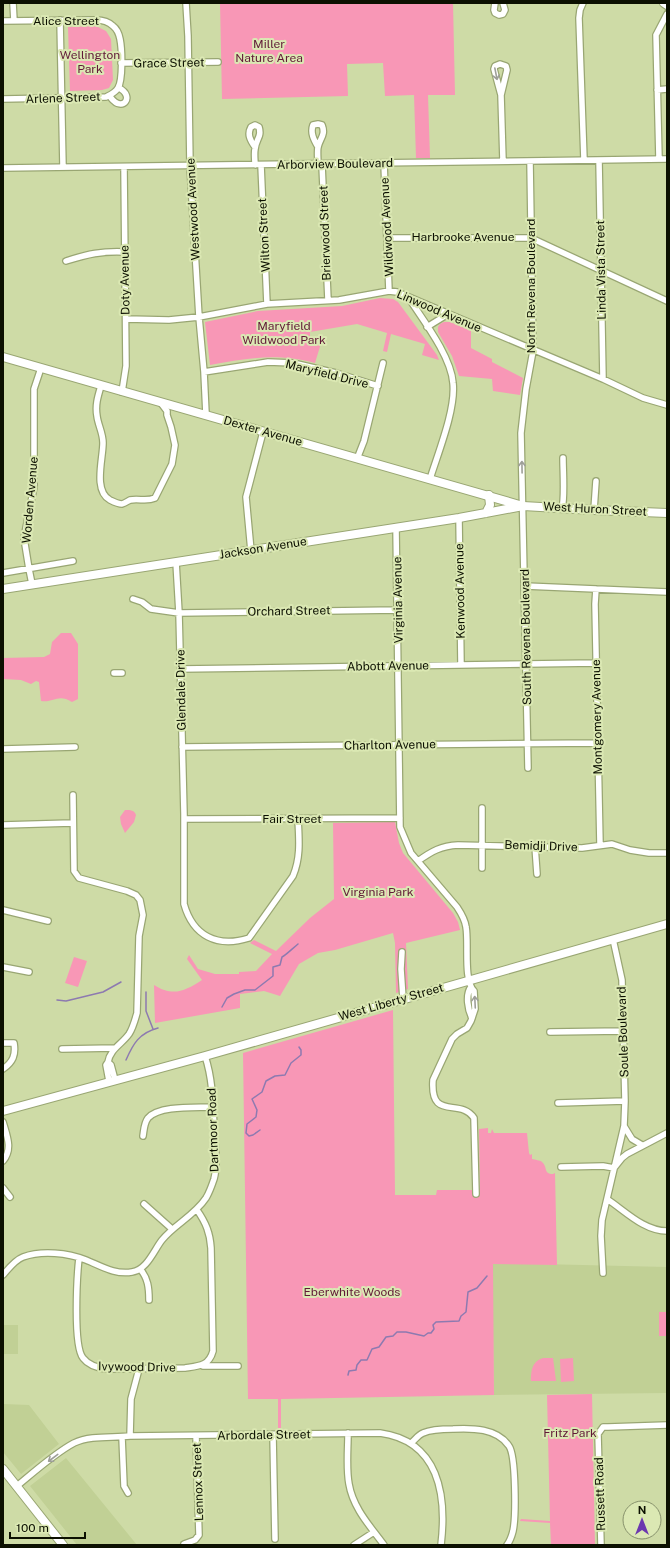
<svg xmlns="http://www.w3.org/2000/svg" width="670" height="1548" viewBox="0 0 670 1548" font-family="'Public Sans',sans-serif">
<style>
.built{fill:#c1d095}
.green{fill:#f897b6}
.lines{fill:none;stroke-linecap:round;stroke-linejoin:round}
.stream{stroke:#8d7ab0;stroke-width:1.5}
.minor-casing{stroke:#99a673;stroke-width:8}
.secondary-casing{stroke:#99a673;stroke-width:10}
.primary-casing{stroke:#99a673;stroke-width:10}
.minor{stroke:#fff;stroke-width:5.5}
.secondary{stroke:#fff;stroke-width:8}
.primary{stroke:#fff;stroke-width:8}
.oneway{stroke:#9e9f99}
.labels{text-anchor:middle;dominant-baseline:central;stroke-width:4;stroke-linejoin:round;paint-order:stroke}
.street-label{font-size:12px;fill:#0c1001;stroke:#dbe8b3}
.park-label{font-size:12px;fill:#611937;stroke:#dbe8b3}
</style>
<rect width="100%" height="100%" fill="#cedba6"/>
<!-- built -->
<path class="built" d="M492 1263 667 1267V1393L494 1395Z
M3 1325H18V1354H3Z
M3 1404 29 1405 59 1444 21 1474 3 1452Z
M66 1458 137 1545H77L30 1486Z"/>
<!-- green -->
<path class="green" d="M220 3H453L455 95H428L430 158H416L414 95 385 96 383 63 347 64 348 96 222 99Z
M96 26 106 31 111 39 113 80 109 88 102 90 70 91 68 27Z
M380 298 393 299 398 302 437 355 439 360 422 355 425 344 391 334 387 352 383 351 387 333 357 324 310 332V337L322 340 315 363C276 353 249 358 210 365L205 322 258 311 342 306Z
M444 322H450L471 331V348L492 359V362L523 378 520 395 493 391 492 379 459 376 452 356 438 332V327L440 324Z
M61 633H71L78 644V699L72 702C58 693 54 703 41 701L39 682 36 681 31 684 21 680 3 679V658L44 657 50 654 52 642Z
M125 810C131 810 134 810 136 815L134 822 125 833 121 824 120 817Z
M395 822 399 843 403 853 453 913 458 922 460 930 406 943 408 989 396 993 395 943 393 933 335 950 318 953 299 964 280 996 264 991 240 994V1008L155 1023 154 985C173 997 185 991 202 980L187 959 189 955 198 969 215 974H239V972L256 971 272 954 250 943 254 940 276 951 310 918 334 899 333 823Z
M74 957 87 961 78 987 65 983Z
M393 1010 395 1195H436L437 1190H480L479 1129 488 1128V1133H491L492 1129 494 1133H527L529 1153 530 1155 532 1154V1159C535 1160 540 1160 542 1162 548 1167 543 1174 553 1174L555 1173 557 1265 493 1264 494 1395 281 1399V1428H278V1399H248L243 1053Z
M659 1312H667V1336H659Z
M543 1358H553L556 1381H531C531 1371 532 1361 543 1358Z
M573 1358 574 1381 561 1382 560 1359Z
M592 1394 595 1545H551L550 1523 520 1521 521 1519 550 1521 547 1395Z"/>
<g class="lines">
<!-- stream -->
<path class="stream" d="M146 992V1011L153 1029
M57 1000 66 1001 103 992 121 982
M222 1007 227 998 234 994 245 990H255L273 976V967L280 965 282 957C286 955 293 948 298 944
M126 1060C133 1044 139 1033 158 1028
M260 1130 253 1135 249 1136 246 1133 247 1124 256 1117 257 1110 252 1099 262 1092 266 1081 275 1076 285 1075 291 1063 301 1055V1050L299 1047
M348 1375 349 1371 356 1370 357 1365 361 1360H367L372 1349 379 1347 386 1337 393 1336 397 1332H406L424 1336 428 1333H431L434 1329 433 1325 436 1322 459 1321 461 1316 466 1312 468 1292 477 1288 487 1276"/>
<defs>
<path id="minor" d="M13 3 14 21
M186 3 188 36 190 166 199 317 204 372 206 414
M495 3 494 10 495 13 499 15 503 14 505 10 503 3
M583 3 580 10 579 18 584 160
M60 20 63 167
M3 21 96 20C102 20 108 21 113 26 117 29 119 34 120 39 122 49 123 80 118 88 115 93 110 95 106 97L3 99
M121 63 218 62
M657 90 667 89
M110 95 111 98C123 113 135 96 119 88
M501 95 494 69 495 66 500 64 506 66 507 70 501 95 503 161
M255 147C250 140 247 134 251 127L255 125 259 127C262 137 256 139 255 149 254 154 255 160 255 165
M318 147C314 140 310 133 313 125L318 124 322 125C326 135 320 138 318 147 317 152 318 159 318 165
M659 159 656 35 667 14
M599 160 603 379
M384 163 389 291
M261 165 267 304
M322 165 328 300
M3 168 667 159
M388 238H531L667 301
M66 261C88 254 101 251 125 252
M408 297C423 320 451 356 453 383 456 409 438 453 430 479
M126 319 169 320 199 317 267 304 339 300 389 291 397 292 603 379 643 398 667 405
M427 327 448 314
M204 372 268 362 293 363 336 373 378 386
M101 386C98 396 95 405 97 416 98 425 103 433 103 443 103 459 93 491 110 500 114 502 118 504 122 504 125 503 128 501 130 500 139 498 146 502 155 498L172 464 175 445 171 427 167 415V411L161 403
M122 392 126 366 124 167
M357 459 364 441 383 363
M562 508C565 498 563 471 563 458
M594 510 596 481
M459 518 461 665
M396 527 400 827 411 853 457 907C461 913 465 919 466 927 469 943 463 980 474 991L475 1009 471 1021 467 1028 457 1034 452 1039 433 1080C430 1122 460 1097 474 1118L476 1194
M251 551 246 497 263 432
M176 562 179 613 184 814V904C193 936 217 948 249 938L293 876C301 857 299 839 298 819
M3 573 73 561
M32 584 29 569 24 538 34 487V389L41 368
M525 586 667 592
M596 589 595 604 600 845
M133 599 142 602 151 609 179 613 398 610
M180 669 597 663
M114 673H122
M182 747 598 743
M3 749 75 747
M528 768 521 433 526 389 533 351 530 161
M73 795 74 871 79 878 127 891 136 895 140 900 143 915 139 936 137 1013C135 1020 133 1028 129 1034 122 1044 110 1049 108 1062
M482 808V868
M184 819 400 818
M3 825 72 823
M535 846 537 874
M418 861C432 851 441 846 458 845L582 848 612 844 630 850 649 853H667
M3 910 48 921
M613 939 622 980 625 1101 624 1126 632 1139 642 1145
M402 952 401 969 403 999
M3 967 29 972
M471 987C465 995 468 1010 472 1018
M550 1032 623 1031
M3 1043H14C16 1055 13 1062 3 1069
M62 1049 115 1048
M109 1081 106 1065 108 1062 111 1065 115 1080
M558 1103 625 1101
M3 1122C7 1136 13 1149 3 1161
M143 1136C144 1130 144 1123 148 1118 160 1105 196 1108 213 1107
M561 1167 603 1166 614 1168 622 1158 627 1154 667 1133
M3 1188 10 1197
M607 1199C625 1211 644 1231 667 1231
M144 1204 172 1229
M79 1258C77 1276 73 1346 83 1358 89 1366 98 1368 107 1369L185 1368C199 1366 209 1366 213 1351L211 1248C210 1233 206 1223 197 1210
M140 1269C148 1278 149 1288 149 1300
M603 1273 601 1236 602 1220 624 1126
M3 1275C9 1268 15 1260 23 1257 42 1250 68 1253 86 1260 101 1266 115 1275 132 1272 147 1270 154 1250 162 1240 175 1224 194 1216 206 1198 209 1193 212 1185 214 1179 218 1164 215 1146 214 1131 213 1105 213 1080 205 1056
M203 1366H238
M348 1433C348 1450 346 1468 349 1484 353 1508 370 1526 384 1545
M273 1435 275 1539
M130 1436 131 1399 139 1369
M122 1437 124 1486 128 1493
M411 1443C415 1440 418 1435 423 1433 432 1429 443 1429 453 1429 472 1428 497 1428 509 1446 516 1456 516 1517 513 1531 512 1535 510 1541 507 1545
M17 1486C34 1472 55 1453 74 1443 91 1435 112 1438 130 1436L380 1433C439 1441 447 1495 441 1545
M184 1544 195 1540 199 1535 196 1436
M354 1545 374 1532
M601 1545 598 1434 603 1427H608L667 1425"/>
<path id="secondary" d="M664 3 667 5
M3 357 523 506
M3 1111 205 1056 667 924
M3 1469 63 1545"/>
<path id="primary" d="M486 513 490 505 489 495
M3 589 459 518 523 506 594 510 667 513"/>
</defs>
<!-- minor casing -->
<use href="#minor" class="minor-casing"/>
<!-- secondary casing -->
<use href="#secondary" class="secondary-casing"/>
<!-- primary casing -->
<use href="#primary" class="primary-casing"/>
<!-- minor -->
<use href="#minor" class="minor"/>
<!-- secondary -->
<use href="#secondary" class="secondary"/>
<!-- primary -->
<use href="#primary" class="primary"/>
</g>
<!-- one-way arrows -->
<defs><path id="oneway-shaft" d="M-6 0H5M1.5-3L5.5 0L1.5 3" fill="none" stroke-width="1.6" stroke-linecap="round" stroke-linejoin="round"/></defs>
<g class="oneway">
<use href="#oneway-shaft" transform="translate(496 74) rotate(79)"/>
<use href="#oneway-shaft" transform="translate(522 467) rotate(-91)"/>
<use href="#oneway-shaft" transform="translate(475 1002) rotate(-93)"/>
<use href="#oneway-shaft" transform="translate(53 1458) rotate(143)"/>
</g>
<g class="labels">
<!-- street labels -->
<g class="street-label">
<text x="66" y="21">Alice Street</text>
<text transform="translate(169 63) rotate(-1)">Grace Street</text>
<text transform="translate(63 98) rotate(-2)">Arlene Street</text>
<text transform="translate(335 164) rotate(-1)">Arborview Boulevard</text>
<text transform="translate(193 209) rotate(-93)">Westwood Avenue</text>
<text transform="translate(387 227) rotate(-93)">Wildwood Avenue</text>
<text transform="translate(325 233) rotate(-92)">Brierwood Street</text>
<text transform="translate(264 235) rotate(-93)">Wilton Street</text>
<text x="463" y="237">Harbrooke Avenue</text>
<text transform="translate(601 270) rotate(-91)">Linda Vista Street</text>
<text transform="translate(125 280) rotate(-91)">Doty Avenue</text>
<text transform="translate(531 286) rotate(-90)">North Revena Boulevard</text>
<text transform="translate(439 311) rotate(23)">Linwood Avenue</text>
<text transform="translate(327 374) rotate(14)">Maryfield Drive</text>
<text transform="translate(263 431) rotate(16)">Dexter Avenue</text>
<text transform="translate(30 500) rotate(-85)">Worden Avenue</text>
<text transform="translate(595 509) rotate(3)">West Huron Street</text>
<text transform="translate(263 548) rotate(-9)">Jackson Avenue</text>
<text transform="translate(460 591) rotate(-91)">Kenwood Avenue</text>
<text transform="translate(398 600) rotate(-91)">Virginia Avenue</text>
<text transform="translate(289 611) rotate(-1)">Orchard Street</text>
<text transform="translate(526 637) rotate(-91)">South Revena Boulevard</text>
<text transform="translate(388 666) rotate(-1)">Abbott Avenue</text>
<text transform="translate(181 690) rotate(-91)">Glendale Drive</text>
<text transform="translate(597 717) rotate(-91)">Montgomery Avenue</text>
<text transform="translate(390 745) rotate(-1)">Charlton Avenue</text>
<text x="292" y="819">Fair Street</text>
<text transform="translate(541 846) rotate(2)">Bemidji Drive</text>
<text transform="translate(391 1002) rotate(-16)">West Liberty Street</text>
<text transform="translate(623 1032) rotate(-92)">Soule Boulevard</text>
<text transform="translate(213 1130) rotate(-92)">Dartmoor Road</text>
<text transform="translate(137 1367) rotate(1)">Ivywood Drive</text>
<text transform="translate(264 1435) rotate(-1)">Arbordale Street</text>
<text transform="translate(198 1482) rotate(-92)">Lennox Street</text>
<text transform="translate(600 1494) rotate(-92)">Russett Road</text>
</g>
<!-- park labels -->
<g class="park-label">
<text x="269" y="44">Miller<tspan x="269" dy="14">Nature Area</tspan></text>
<text x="90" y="55">Wellington<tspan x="90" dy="14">Park</tspan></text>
<text x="284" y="326">Maryfield<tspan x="284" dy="14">Wildwood Park</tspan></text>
<text x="378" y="892">Virginia Park</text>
<text x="352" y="1292">Eberwhite Woods</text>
<text x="570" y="1433">Fritz Park</text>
</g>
</g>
<!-- border -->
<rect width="670" height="1548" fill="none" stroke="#0c1001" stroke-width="8"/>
<!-- north arrow -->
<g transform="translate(642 1520)"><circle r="19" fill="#dbe8b3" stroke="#88926c"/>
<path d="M0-3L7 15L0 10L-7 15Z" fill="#6c38af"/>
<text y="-6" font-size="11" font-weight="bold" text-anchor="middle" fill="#0c1001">N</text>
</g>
<!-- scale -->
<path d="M10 1532v6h75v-6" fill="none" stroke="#0c1001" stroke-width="2"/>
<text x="16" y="1532" font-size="12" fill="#0c1001" stroke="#dbe8b3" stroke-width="3" paint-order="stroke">100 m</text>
</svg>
